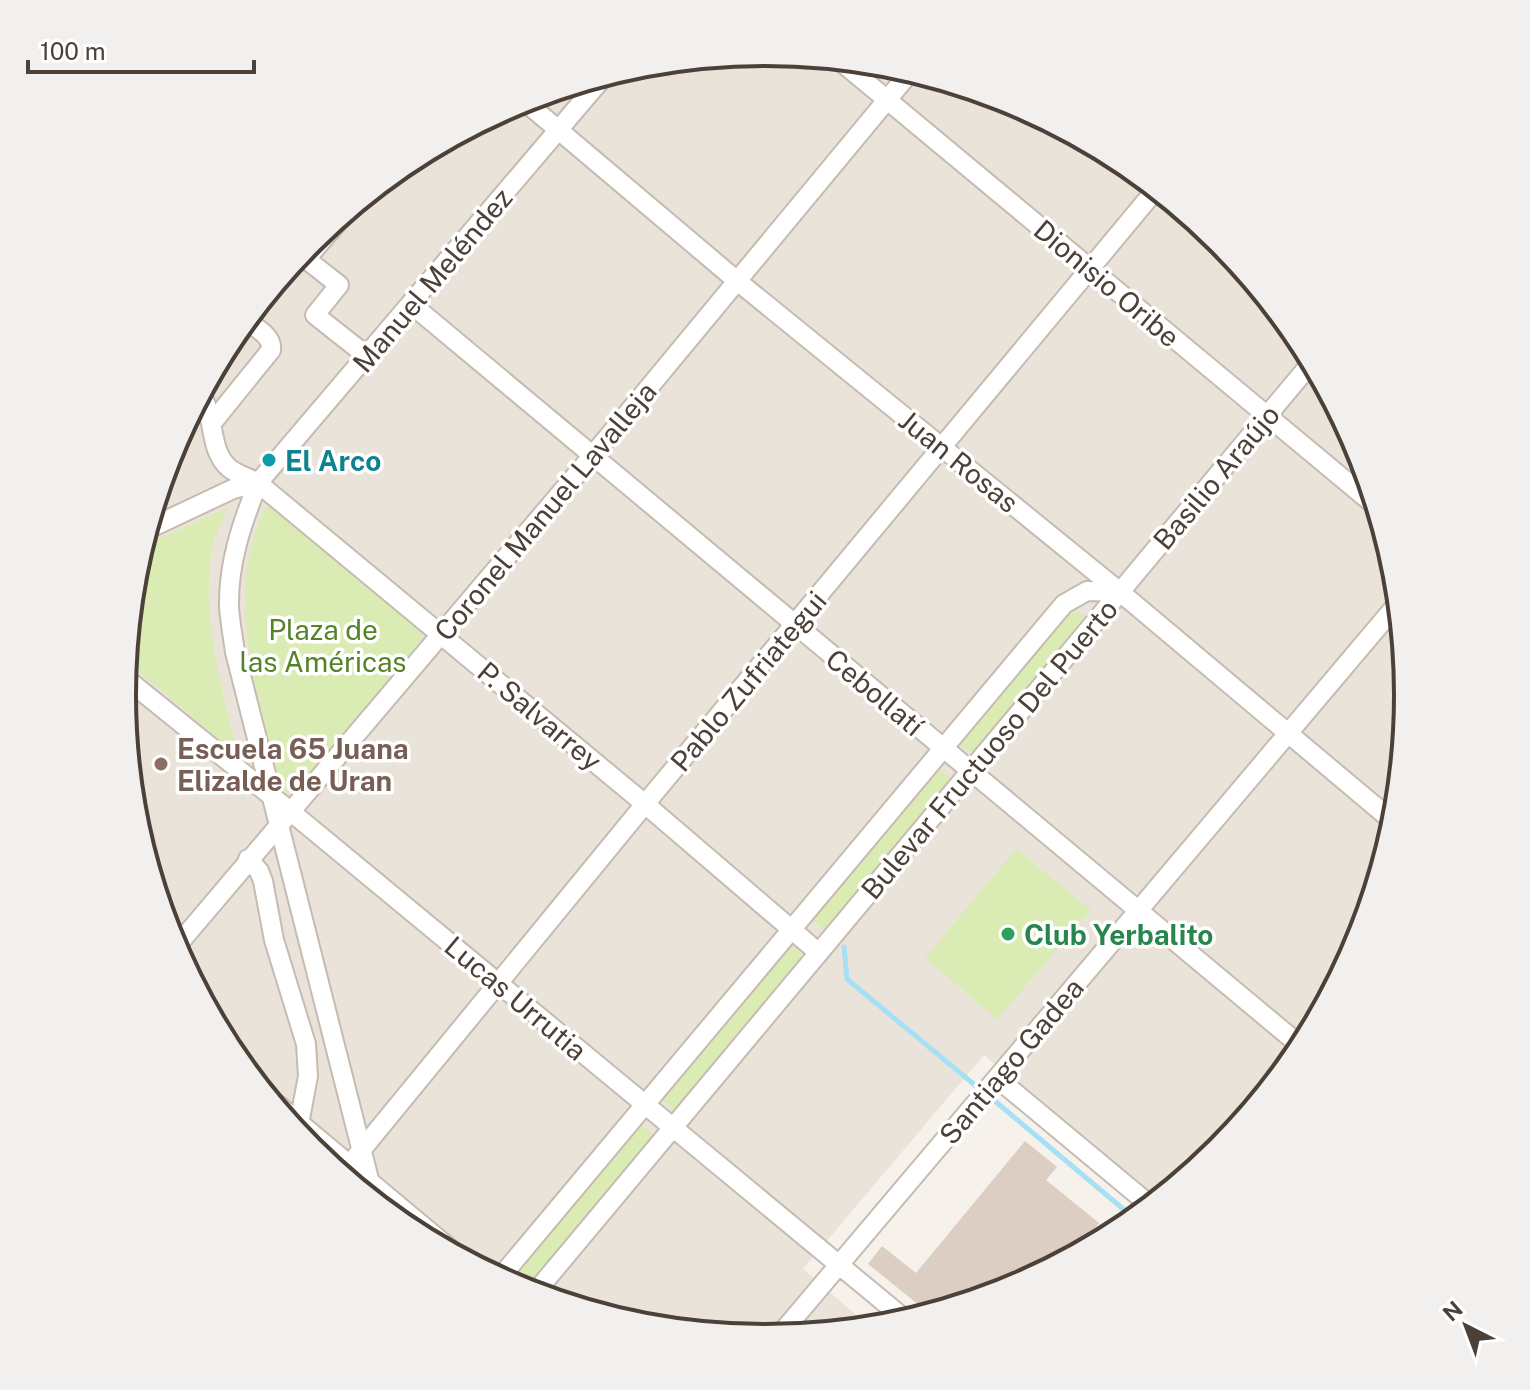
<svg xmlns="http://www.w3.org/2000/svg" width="1530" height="1390" viewBox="0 0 1530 1390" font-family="'Public Sans',sans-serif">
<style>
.residential{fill:#eae3d9}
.green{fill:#daecb3}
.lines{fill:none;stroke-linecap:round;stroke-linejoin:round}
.stream{stroke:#a6e0f4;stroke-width:5}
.building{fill:#dccec3}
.minor-casing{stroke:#c6bbb0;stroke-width:22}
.minor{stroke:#fff;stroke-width:18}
.culture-dot{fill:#0f9aa8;stroke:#fff;stroke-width:3}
.education-dot{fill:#8d6e63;stroke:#fff;stroke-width:3}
.leisure-dot{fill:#2e9e5b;stroke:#fff;stroke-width:3}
.labels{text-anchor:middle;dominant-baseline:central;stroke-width:7;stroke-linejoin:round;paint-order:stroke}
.street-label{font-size:28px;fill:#4b4138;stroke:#fff}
.culture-label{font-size:28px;font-weight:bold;fill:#0d838f;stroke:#fff;text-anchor:start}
.park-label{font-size:28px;fill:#568227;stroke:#fff}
.education-label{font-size:28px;font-weight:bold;fill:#785e54;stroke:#fff;text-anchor:start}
.leisure-label{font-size:28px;font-weight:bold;fill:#27864d;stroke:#fff;text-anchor:start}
.rim{fill:none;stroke:#4b4138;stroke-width:4}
</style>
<rect width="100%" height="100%" fill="#f6f1eb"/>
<!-- residential -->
<path class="residential" d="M765 52 891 64 1011 101 1123 161 1220 241 1300 338 1359 449 1396 570 1408 695 1396 821 1359 941 1299 1053 1219 1150 1159 1200 984 1055 803 1269 871 1328 765 1338 639 1326 519 1289 407 1229 310 1149 230 1052 171 941 134 820 122 695 134 569 171 449 231 337 311 240 408 160 519 101 640 64Z"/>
<!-- green -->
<path class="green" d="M269 503 422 633 420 642 292 794 279 790C263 712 227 608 256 531 260 521 262 511 269 503Z
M227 508C222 521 215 536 212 549 200 617 223 689 237 754L125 660 134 569 141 547Z
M1071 606 1086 618 973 754 958 742Z
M937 767 952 779 826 931 811 919Z
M1016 849 1091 910 997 1019 925 958Z
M790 945 805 957 676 1112 661 1100Z
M641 1125 656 1137 527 1292 525 1291 512 1280Z"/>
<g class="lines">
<!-- stream -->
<path class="stream" d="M844 947 847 979 976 1086
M996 1102 1135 1219"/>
</g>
<!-- building -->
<path class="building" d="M1025 1141 1057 1167 1046 1180 1099 1223 1071 1257 1011 1289 930 1314 868 1264 882 1246 916 1273Z"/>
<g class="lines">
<defs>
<path id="minor" d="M838 59 1377 507
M523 100 736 280 1120 592 1395 823
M350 208 306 259 339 285 315 315 367 356
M411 304 1302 1047
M200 394C216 415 208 450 229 468 236 474 249 478 258 483L645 804 819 953
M212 423 271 350C273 336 256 328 245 320
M146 530 233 489 258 483
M124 677 290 811 907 1321
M248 859 259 871 263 881 274 940 306 1044 308 1076 299 1124
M175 948 593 455 911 71
M997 1078 1151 1206
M267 1096 461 1258
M341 1175 645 804 1157 188
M375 1203 235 652C233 637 230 622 229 607 228 563 242 523 258 483L605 75
M499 1279 1064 604 1087 591 1120 592
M534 1294 1312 362
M778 1337 1399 602"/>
</defs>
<!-- minor casing -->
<use href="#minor" class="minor-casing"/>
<!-- minor -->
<use href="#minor" class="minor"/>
</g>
<!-- markers -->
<circle class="culture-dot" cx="269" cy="460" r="8"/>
<circle class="education-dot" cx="161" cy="764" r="8"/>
<circle class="leisure-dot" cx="1008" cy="934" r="8"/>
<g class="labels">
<!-- street labels -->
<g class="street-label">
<text transform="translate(432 280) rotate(-50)">Manuel Meléndez</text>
<text transform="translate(1107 283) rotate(40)">Dionisio Oribe</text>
<text transform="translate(959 461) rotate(39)">Juan Rosas</text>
<text transform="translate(1216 477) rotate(-50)">Basilio Araújo</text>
<text transform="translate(545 511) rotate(-50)">Coronel Manuel Lavalleja</text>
<text transform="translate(748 681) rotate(-50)">Pablo Zufriategui</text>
<text transform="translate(875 692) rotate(40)">Cebollatí</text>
<text transform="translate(540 716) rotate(40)">P. Salvarrey</text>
<text transform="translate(989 749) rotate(-50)">Bulevar Fructuoso Del Puerto</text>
<text transform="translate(516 998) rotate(40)">Lucas Urrutia</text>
<text transform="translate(1011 1061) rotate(-50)">Santiago Gadea</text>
</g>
<!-- culture labels -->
<g class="culture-label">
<text x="285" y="460">El Arco</text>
</g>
<!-- park labels -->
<g class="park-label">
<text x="323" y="629">Plaza de<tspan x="323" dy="32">las Américas</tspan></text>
</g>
<!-- education labels -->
<g class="education-label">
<text x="177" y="748">Escuela 65 Juana<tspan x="177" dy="32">Elizalde de Uran</tspan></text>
</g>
<!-- leisure labels -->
<g class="leisure-label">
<text x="1024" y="934">Club Yerbalito</text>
</g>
</g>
<!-- crop -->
<path d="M0 0H1530V1390H0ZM136 695a629 629 0 1 1 1258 0a629 629 0 1 1-1258 0Z" fill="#f1f0ef" fill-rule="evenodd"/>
<path class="rim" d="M136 695a629 629 0 1 1 1258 0a629 629 0 1 1-1258 0Z"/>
<!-- north arrow -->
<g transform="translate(1466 1326) rotate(318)" stroke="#ffffff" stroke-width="6" paint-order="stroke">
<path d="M0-6L14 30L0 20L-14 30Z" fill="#4b4138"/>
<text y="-12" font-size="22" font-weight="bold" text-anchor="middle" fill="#4b4138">N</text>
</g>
<!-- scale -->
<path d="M28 60v12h226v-12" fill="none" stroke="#4b4138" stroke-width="4"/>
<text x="40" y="60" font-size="24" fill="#4b4138" stroke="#ffffff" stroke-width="6" paint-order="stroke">100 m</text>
</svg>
